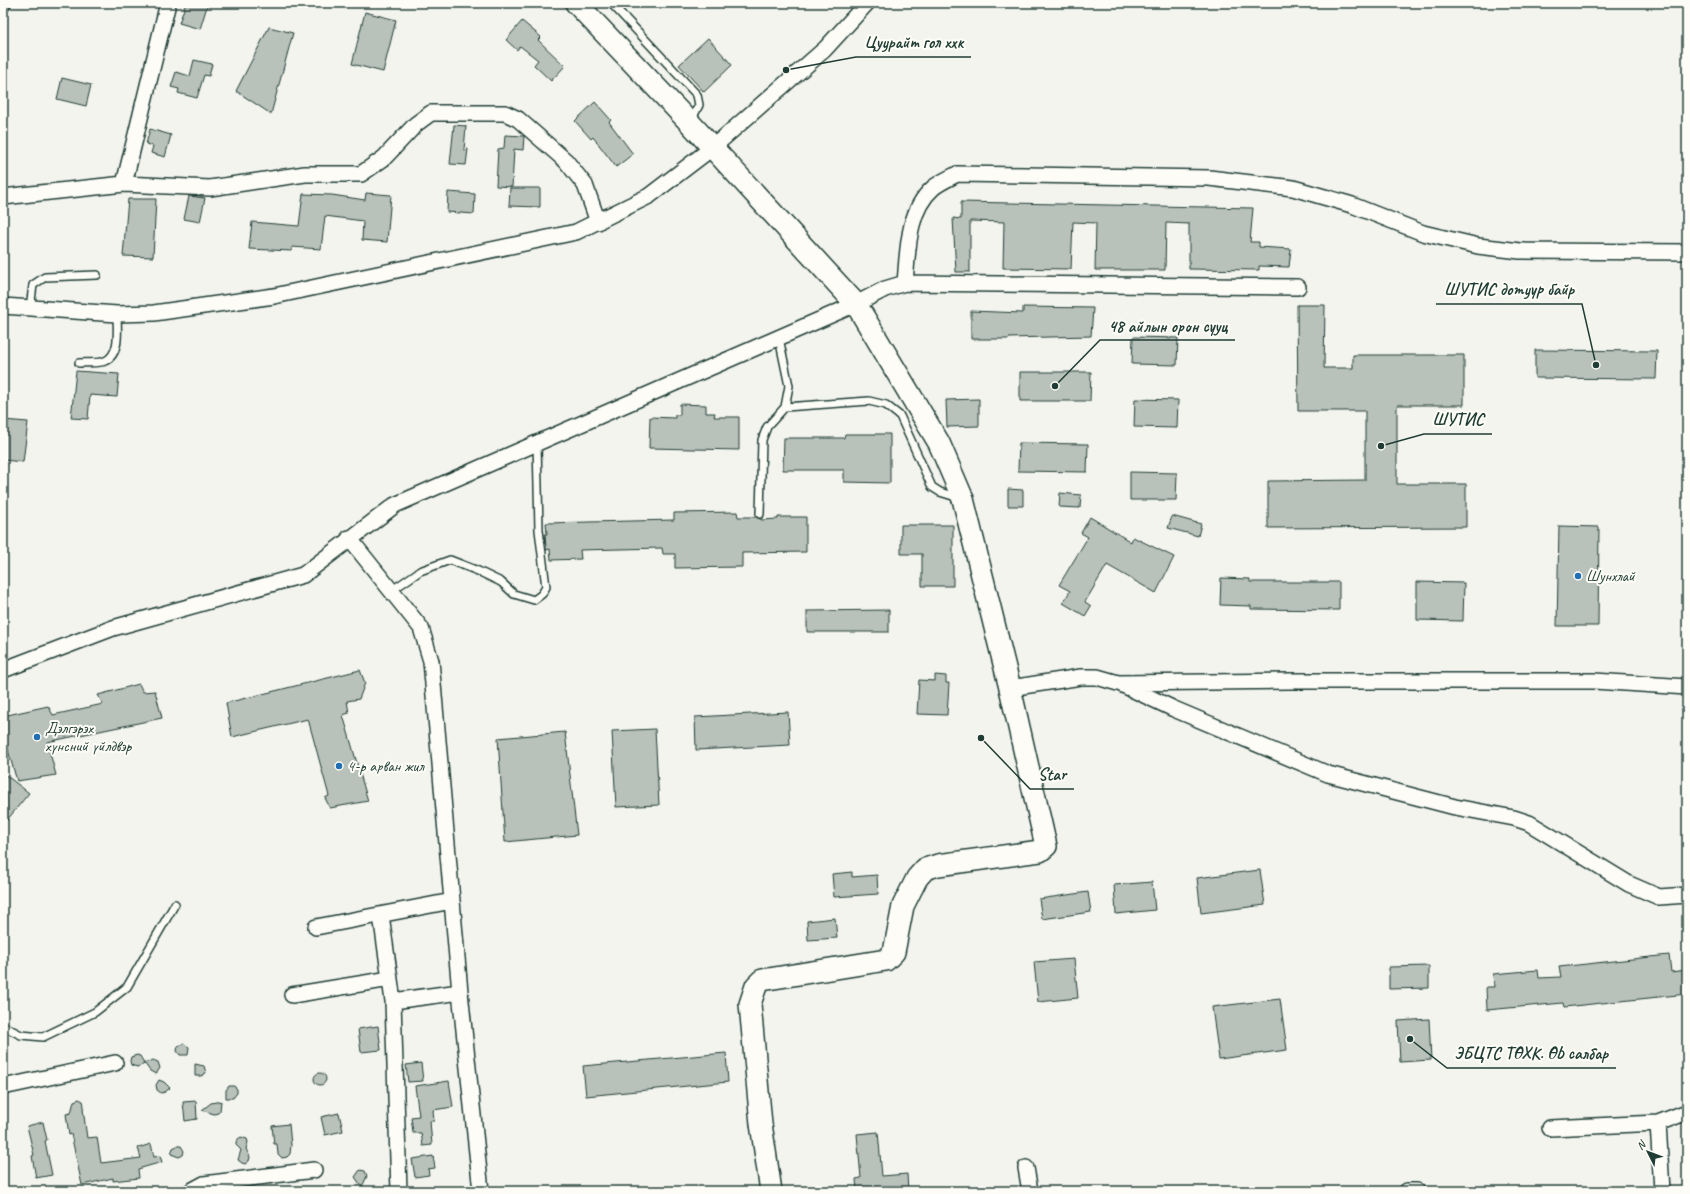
<svg xmlns="http://www.w3.org/2000/svg" width="1690" height="1194" viewBox="0 0 1690 1194" font-family="Caveat,sans-serif">
<style>
.building{fill:#b9c1bb;stroke:#1f3d34}
.lines{fill:none;stroke-linecap:round;stroke-linejoin:round}
.lane-casing{stroke:#1f3d34;stroke-width:10}
.street-casing{stroke:#1f3d34;stroke-width:18}
.secondary-casing{stroke:#1f3d34;stroke-width:24}
.lane{stroke:#fdfcf7;stroke-width:7}
.street{stroke:#fdfcf7;stroke-width:15}
.secondary{stroke:#fdfcf7;stroke-width:21}
.poi-dot{fill:#1f6fb2;stroke:#fdfcf7;stroke-width:1.5}
.labels{text-anchor:middle;dominant-baseline:central;stroke-width:4;stroke-linejoin:round;paint-order:stroke}
.poi-label{font-size:16px;fill:#1f3d34;stroke:#fdfcf7;text-anchor:start}
.leader{fill:none;stroke:#1f3d34;stroke-width:1.5}
.callout-dot{fill:#1f3d34;stroke:#fdfcf7;stroke-width:1.5}
.callout-label{font-size:17px;text-anchor:middle;font-weight:bold;fill:#1f3d34;stroke:#fdfcf7;stroke-width:4;stroke-linejoin:round;paint-order:stroke}
</style>
<rect width="100%" height="100%" fill="#f4f4ef"/>
<filter id="ink" filterUnits="userSpaceOnUse"><feTurbulence type="fractalNoise" baseFrequency=".025" numOctaves="2"/><feDisplacementMap in="SourceGraphic" scale="8" xChannelSelector="R" yChannelSelector="G"/><feConvolveMatrix kernelMatrix="1 2 1 2 8 2 1 2 1" color-interpolation-filters="sRGB"/></filter>
<g filter="url(#ink)">
<!-- building -->
<path class="building" d="M186 3H208L200 29 179 23Z
M365 12 396 20 383 72 352 64Z
M522 21 541 37 538 40 565 66 551 81 534 65 538 60 520 46 517 50 506 40Z
M269 27 293 33 271 114 236 91Z
M708 38 732 65 704 92 679 65Z
M194 60 212 64 209 76 204 75 197 98 178 93 179 89 171 87 176 72 190 76Z
M62 78 91 85 86 106 57 99Z
M595 102 611 120 609 122 633 154 616 167 593 137 591 139 575 121Z
M454 125 466 126 464 150 468 149 466 165 450 164Z
M150 129 171 135 165 157 151 153 153 146 146 144Z
M505 135 524 136 523 150 514 149 512 187 496 186 498 149 504 148Z
M510 188H540V207L509 206Z
M448 192 475 194 474 214 447 212Z
M366 193 391 195 387 242 362 240 363 221 325 216 321 249 292 247V251L249 249 252 222 299 226 303 194 332 195 365 200Z
M189 196 205 198 200 222 184 219Z
M128 199H156L153 257 123 256Z
M961 202 1253 208 1250 242H1259V247L1291 249 1289 267 1259 266V270L1189 269V224L1166 223 1165 270H1095L1096 223 1073 222 1071 269 1003 268 1004 222 970 221V272H956L953 218 961 219Z
M1297 305H1325L1324 368H1353V355H1464V405H1397V484H1466V527L1268 528V481L1365 480V411H1298Z
M1023 307 1093 308 1091 336 1009 338V339H971V311L1023 313Z
M1133 337 1178 338 1177 365 1132 364Z
M1535 350 1657 351 1656 379 1535 378Z
M76 371 119 374 117 397 90 395 88 419 71 418Z
M1020 372H1091L1090 401H1020Z
M979 399V426L947 427 946 400Z
M1135 399 1178 400 1177 428 1134 427Z
M680 404 706 405V413H715L714 417H739V450L649 448 650 417 675 418V415H680Z
M3 420 28 422 23 462 3 460Z
M845 434H890V483L844 482V470H783L784 438H844Z
M1019 443 1088 444 1087 472 1018 471Z
M1130 472 1177 473 1176 500H1130Z
M1008 489 1023 490V506H1008Z
M1060 493 1081 495 1080 508 1059 507Z
M737 512 738 517H756L762 520 778 519V517H806V552L742 553V567L675 568V554H663L662 548 580 550 581 559 551 560 550 549 546 550 545 534H547L546 523 674 520V513Z
M1172 516 1201 524 1198 536 1168 528Z
M1090 517 1131 542 1133 537 1174 557 1156 593 1107 565 1085 602 1091 606 1085 616 1063 603 1070 591 1059 585 1088 537 1081 533Z
M901 525H953V586H922V554H901Z
M1559 526 1599 527 1598 626H1557Z
M1221 578 1250 579V582H1339V610L1251 609V606L1220 605Z
M1417 582 1464 583 1463 621 1417 620Z
M889 610V632H807V611Z
M360 670 365 683 359 699 347 701 349 713 343 715 368 801 330 808 325 798 329 796 308 719 232 737 226 703Z
M935 675 946 676V683H949L947 715 917 714 919 680 935 681Z
M139 684 143 692 155 691 162 718 47 742 56 775 17 781 3 733V716L48 706 53 715 103 704 98 695Z
M788 712 790 745 696 750 695 717Z
M655 729 659 805 616 807 612 731Z
M565 732 577 835 505 842 498 738Z
M3 773 29 793 3 825Z
M1260 870 1265 905 1201 913 1197 878Z
M852 872V877L877 875 878 894 834 897 832 874Z
M1152 882 1155 910 1116 914 1114 885Z
M1088 892 1091 912 1042 919 1039 899Z
M835 918 837 938 808 940 807 921Z
M1669 955 1671 972 1687 970V994L1564 1007 1563 1003 1487 1010 1486 987H1494L1493 974 1538 970 1539 978 1561 977 1559 967Z
M1074 959 1078 998 1038 1002 1034 962Z
M1429 966V988L1389 989V967Z
M1280 999 1287 1050 1219 1059 1212 1007Z
M1429 1019 1431 1060 1400 1062 1398 1021Z
M378 1026 381 1050 361 1052 358 1029Z
M184 1044 189 1047 188 1055H180L177 1051 178 1046Z
M726 1053 728 1082 586 1096 583 1066Z
M137 1055 140 1056 144 1063 153 1060 158 1062 160 1068 156 1074 150 1071 145 1064 137 1067 131 1065 130 1061 131 1057Z
M421 1063 423 1081 408 1082 406 1065Z
M195 1064 204 1066 206 1073 201 1076H195Z
M314 1079a6 6 0 1 1 12 0a6 6 0 1 1-12 0Z
M159 1080 164 1082 170 1088 165 1092 161 1093 157 1090 156 1085Z
M449 1081 453 1107 433 1110 434 1121H430L432 1145 423 1146 421 1133H413L411 1117 419 1116 415 1086Z
M229 1086H234L237 1089V1093L233 1098H226V1090Z
M79 1099 83 1101 84 1105 83 1109 87 1138 97 1137 101 1163 141 1158 138 1148 151 1144 154 1157 160 1156 162 1162 138 1169 139 1178 113 1181V1178L82 1185 71 1134 69 1135 66 1114 71 1113 74 1101Z
M196 1101 197 1119 185 1121 183 1102Z
M221 1101 220 1111 218 1113 214 1114 202 1110 211 1103Z
M339 1113 343 1131 325 1135 321 1117Z
M43 1122 47 1140 45 1141 52 1175 36 1178 32 1156 34 1155 27 1126Z
M289 1124 291 1145 290 1154 287 1157 282 1158 278 1154 277 1144H274L272 1126Z
M878 1132 882 1176 907 1174 908 1191H857L856 1179 861 1178 857 1134Z
M241 1137 247 1139 248 1142 246 1149 250 1157 249 1161 245 1164 242 1163 238 1160 241 1150 236 1145V1142L238 1139Z
M177 1146H181L184 1151 183 1155 179 1157 171 1154 173 1148Z
M433 1156 435 1168 428 1169 429 1175 415 1177 412 1159Z
M360 1170 365 1171 367 1176 362 1187 355 1177Z"/>
<g class="lines">
<defs>
<path id="lane" d="M611 3 697 95 699 105 691 121
M30 308 33 285 45 277 97 275
M79 363C86 362 98 364 105 361 121 354 117 329 117 314
M785 407 869 401 886 405 900 416 932 487 940 492 959 498
M760 514 762 440 767 427 785 407 789 386 779 338
M391 591 420 571 450 560 478 571 501 582 514 594 534 600 542 594 546 587 539 530 537 443
M3 1026 21 1035 43 1037 95 1012 127 987 175 904"/>
<path id="street" d="M3 4V3
M124 184 168 3
M3 197 124 184 210 188 305 174H361L384 158 416 124 431 113H505L518 119 566 161 585 185 598 222
M905 283C908 251 907 211 933 188 940 182 950 178 957 174L1209 178 1293 188 1352 205 1423 233 1478 246 1520 251 1687 252
M3 306 117 314 154 313 274 296 576 232 649 196 712 148 825 49 867 3
M349 538 421 628 431 661 460 992 481 1191
M3 670 113 628 303 575 395 505 856 304 885 289 905 283 1298 287
M1121 684 1174 709 1328 774 1455 807 1514 818 1529 823 1629 884 1659 897 1687 895
M1010 688 1081 677H1097L1118 683 1290 681H1594L1687 687
M381 915 393 1001 399 1191
M316 927 452 901
M292 995 390 979
M393 1001 460 992
M3 1087 115 1063
M1658 1123 1662 1191
M1550 1128 1658 1123 1687 1112
M1026 1168 1030 1191
M191 1191 204 1184 314 1170
M1407 1191H1417"/>
<path id="secondary" d="M576 3 690 123 856 304 939 443 963 499 1010 688 1046 846 1040 851 938 865 925 869 917 878 903 906 894 952 886 960 762 980 756 986 750 1004 761 1124 771 1191"/>
</defs>
<!-- lane casing -->
<use href="#lane" class="lane-casing"/>
<!-- street casing -->
<use href="#street" class="street-casing"/>
<!-- secondary casing -->
<use href="#secondary" class="secondary-casing"/>
<!-- lane -->
<use href="#lane" class="lane"/>
<!-- street -->
<use href="#street" class="street"/>
<!-- secondary -->
<use href="#secondary" class="secondary"/>
</g>
</g>
<!-- markers -->
<g class="poi-dot">
<circle cx="1578" cy="576" r="4"/>
<circle cx="37" cy="737" r="4"/>
<circle cx="339" cy="766" r="4"/>
</g>
<g class="labels">
<!-- poi labels -->
<g class="poi-label">
<text x="1586" y="576">Шунхлай</text>
<text x="45" y="728">Дэлгэрэх<tspan x="45" dy="18">хүнсний үйлдвэр</tspan></text>
<text x="347" y="766">4-р арван жил</text>
</g>
</g>
<!-- callouts -->
<path class="leader" d="M786 70L856 57H971M1596 365L1582 304H1436M1055 386L1100 340H1235M1381 446L1424 434H1492M981 738L1030 789H1074M1410 1039L1447 1068H1616"/>
<g class="callout-dot">
<circle cx="786" cy="70" r="4"/>
<circle cx="1596" cy="365" r="4"/>
<circle cx="1055" cy="386" r="4"/>
<circle cx="1381" cy="446" r="4"/>
<circle cx="981" cy="738" r="4"/>
<circle cx="1410" cy="1039" r="4"/>
</g>
<g class="callout-label">
<text x="914" y="48">Цуурайт гол ххк</text>
<text x="1509" y="295">ШУТИС дотуур байр</text>
<text x="1168" y="332">48 айлын орон сууц</text>
<text x="1458" y="425">ШУТИС</text>
<text x="1052" y="780">Star</text>
<text x="1531" y="1059">ЭБЦТС ТӨХК. ӨЬ салбар</text>
</g>
<!-- margin -->
<rect width="1690" height="1194" fill="none" stroke="#fdfcf7" stroke-width="16"/>
<rect x="8" y="8" width="1674" height="1178" fill="none" stroke="#1f3d34" stroke-width="1.5" filter="url(#ink)"/>
<!-- north arrow -->
<g transform="translate(1648 1152) rotate(312)" stroke="#fdfcf7" stroke-width="3" paint-order="stroke">
<path d="M0-3L7 15L0 10L-7 15Z" fill="#1f3d34"/>
<text y="-6" font-size="11" font-weight="bold" text-anchor="middle" fill="#1f3d34">N</text>
</g>
</svg>
